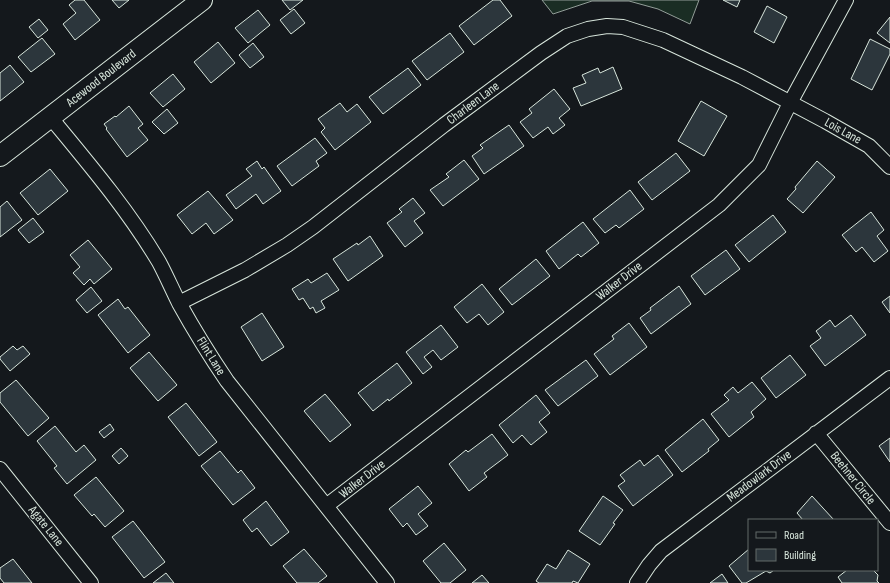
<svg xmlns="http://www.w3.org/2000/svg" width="890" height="583" viewBox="0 0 890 583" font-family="'Sofia Sans Condensed',sans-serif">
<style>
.green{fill:#1a2d24;stroke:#939e99}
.building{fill:#2c363c;stroke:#d8e6dc}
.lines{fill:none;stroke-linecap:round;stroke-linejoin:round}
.street-casing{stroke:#d8e6dc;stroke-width:16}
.secondary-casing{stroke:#d8e6dc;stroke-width:22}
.street{stroke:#14181c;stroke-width:14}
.secondary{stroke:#14181c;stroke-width:20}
.labels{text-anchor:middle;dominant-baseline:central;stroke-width:3;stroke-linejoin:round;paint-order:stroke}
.street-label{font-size:13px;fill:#d8e6dc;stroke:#14181c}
</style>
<rect width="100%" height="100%" fill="#14181c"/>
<!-- green -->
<path class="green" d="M542 0H699L690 24 658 9 629 1H592L553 14Z"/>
<!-- building -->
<path class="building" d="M75 0H84L100 20 75 40 63 24 76 13 69 5Z
M112 0H129L119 8Z
M282 0H303L290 10Z
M493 0H500L512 16 474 45 459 26Z
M723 0H740L737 7Z
M767 6 787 17 774 43 754 32Z
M294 9 305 23 291 34 280 20Z
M258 10 270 25 248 43 235 28Z
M890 17V43L877 33Z
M39 19 48 30 38 38 29 27Z
M450 33 464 52 427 80 412 61Z
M42 38 55 54 31 72 18 57Z
M870 39 890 49V54L872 90 851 79Z
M218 42 235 63 211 83 194 62Z
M253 43 264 57 250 68 239 55Z
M10 65 24 82 0 101V73Z
M613 67 622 89 581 106 573 88 586 83 582 75 598 68 600 73Z
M408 68 421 85 383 114 369 97Z
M173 74 185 89 163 107 150 93Z
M554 89 570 109 559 118 565 125 553 134 548 127 533 138 520 122 532 113 529 109Z
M701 101 727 116 704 156 678 141Z
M340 103 347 112 357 104 371 122 335 150 321 132 325 128 318 119Z
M129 106 143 124 138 128 148 140 127 157 106 129 107 128 104 124 115 116 116 117Z
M167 109 178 123 164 134 152 122Z
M509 125 524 146 484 174 472 156 483 148 480 145Z
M315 138 327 153 316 161 319 166 292 186 277 166Z
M676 153 690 171 652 200 638 182Z
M464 160 479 179 443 206 430 190 449 177 446 174Z
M257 161 262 169 264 167 281 191 263 204 256 194 236 209 226 195 252 176 246 169Z
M817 161 835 177 803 213 787 199 796 189 795 187Z
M50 169 68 191 38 215 20 193Z
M630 190 644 209 619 228 616 225 605 233 593 219Z
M208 191 233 220 214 234 206 223 192 234 177 215Z
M413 198 425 213 414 221 423 233 405 247 387 223 402 212 399 209Z
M7 201 22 220 0 237V207Z
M871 212 884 230 877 236 888 251 874 262 862 247 856 252 842 235Z
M773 215 786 232 749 262 735 245Z
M33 218 44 232 29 243 18 230Z
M583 222 599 243 581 257 578 254 559 269 546 251Z
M370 236 383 256 348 281 333 259 357 243 358 245Z
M88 240 112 269 94 284 90 279 84 285 73 273 80 267 70 255Z
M726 250 740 269 705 295 691 276Z
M536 259 550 276 512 305 499 289Z
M327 273 339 290 321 301 325 308 316 313 313 307 310 309 303 298 299 300 292 289 308 279 311 283Z
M482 284 504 312 488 325 479 314 467 323 454 307Z
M679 286 691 304 651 334 640 318 651 310 650 308Z
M91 287 102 301 87 313 76 300Z
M890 296V313L882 302Z
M118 299 125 309 128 307 150 335 128 353 98 315Z
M262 313 284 347 262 361 241 327Z
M851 315 866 335 825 366 810 346 821 338 816 331 830 320 835 327Z
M629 323 647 347 610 375 594 354 614 339 612 336Z
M441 325 458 347 441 360 433 350 424 357 432 367 423 374 406 352Z
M13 346 17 350 23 346 30 354 10 371 0 359V357Z
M149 352 177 385 158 401 130 368Z
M790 355 806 375 776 398 761 378Z
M586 360 598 376 558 406 545 390Z
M397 363 412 383 389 401 388 399 373 411 358 393Z
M16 380 49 418 28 436 0 402V393Z
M752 382 766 399 751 412 754 417 729 437 711 414 729 400 724 395 733 387 738 393Z
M325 394 351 425 330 442 304 411Z
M536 395 550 413 539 422 547 432 531 445 522 435 513 443 499 425Z
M186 403 217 442 199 456 168 417Z
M703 419 719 440 708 449 709 451 682 472 665 450Z
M110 424 114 430 104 438 99 432Z
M55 426 76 452 84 445 96 460 67 484 54 468 57 466 37 441Z
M492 434 508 455 484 473 487 477 469 491 449 464 466 450 468 452Z
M890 438V462L879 446Z
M121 448 128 456 119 464 112 456Z
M220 451 238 473 241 470 255 488 233 505 201 466Z
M658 455 673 475 633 506 618 486 625 481 620 475 640 460 644 466Z
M96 477 124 511 105 527 94 514 92 516 74 495Z
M418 486 432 503 418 514 428 526 416 535 407 523 403 527 389 509Z
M603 496 623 510 613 523 615 524 600 545 579 531Z
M812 496 834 520H803L797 513Z
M266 501 289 532 271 546 257 528 252 532 243 520Z
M133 521 165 562 144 578 112 537Z
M444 543 466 570 450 583H441L423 561Z
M304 549 327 576 318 583H297L283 566Z
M749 549V570H774L770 573 766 571 746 583H742L729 566Z
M568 550 590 564 578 583 573 581 572 583H539L536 581 547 564 556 569Z
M13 559 32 583H4L0 578V568Z
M847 570H873L878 575 877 581 879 583H842L838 577Z
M166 573 174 583H153Z
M722 574 728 583H710Z
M482 575 489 583H472Z"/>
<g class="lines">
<defs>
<path id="street" d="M51 118C89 164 128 210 159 262 166 275 172 289 179 303 194 330 210 356 227 381L387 583
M179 303 245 270 287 245 313 227 444 125 541 53 567 36 588 29 607 26 623 27 663 40 742 77 825 121 869 146 890 167
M816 433 890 523
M0 469 91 583
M326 506 719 205 759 165 790 103 846 0
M637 583 649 565 661 551 890 378"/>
<path id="secondary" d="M0 156 202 0"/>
</defs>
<!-- street casing -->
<use href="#street" class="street-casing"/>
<!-- secondary casing -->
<use href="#secondary" class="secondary-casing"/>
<!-- street -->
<use href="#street" class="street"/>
<!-- secondary -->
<use href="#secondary" class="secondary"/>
</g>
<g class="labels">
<!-- street labels -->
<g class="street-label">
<text transform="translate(101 78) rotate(-38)">Acewood Boulevard</text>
<text transform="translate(473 103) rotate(-37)">Charleen Lane</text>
<text transform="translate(843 131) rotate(29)">Lois Lane</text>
<text transform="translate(619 281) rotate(-38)">Walker Drive</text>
<text transform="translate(211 356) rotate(58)">Flint Lane</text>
<text transform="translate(759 476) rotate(-37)">Meadowlark Drive</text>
<text transform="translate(853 478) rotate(51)">Beehner Circle</text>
<text transform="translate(362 479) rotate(-38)">Walker Drive</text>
<text transform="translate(46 526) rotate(51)">Agate Lane</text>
</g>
</g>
<!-- legend -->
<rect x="748" y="519" width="130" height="52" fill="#14181c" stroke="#626a69"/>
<rect x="756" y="532" width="20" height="6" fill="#14181c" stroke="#626a69"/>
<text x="784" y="539" font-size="12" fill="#d8e6dc">Road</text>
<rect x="756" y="549" width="20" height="12" fill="#2c363c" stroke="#626a69"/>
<text x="784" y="559" font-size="12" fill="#d8e6dc">Building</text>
</svg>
